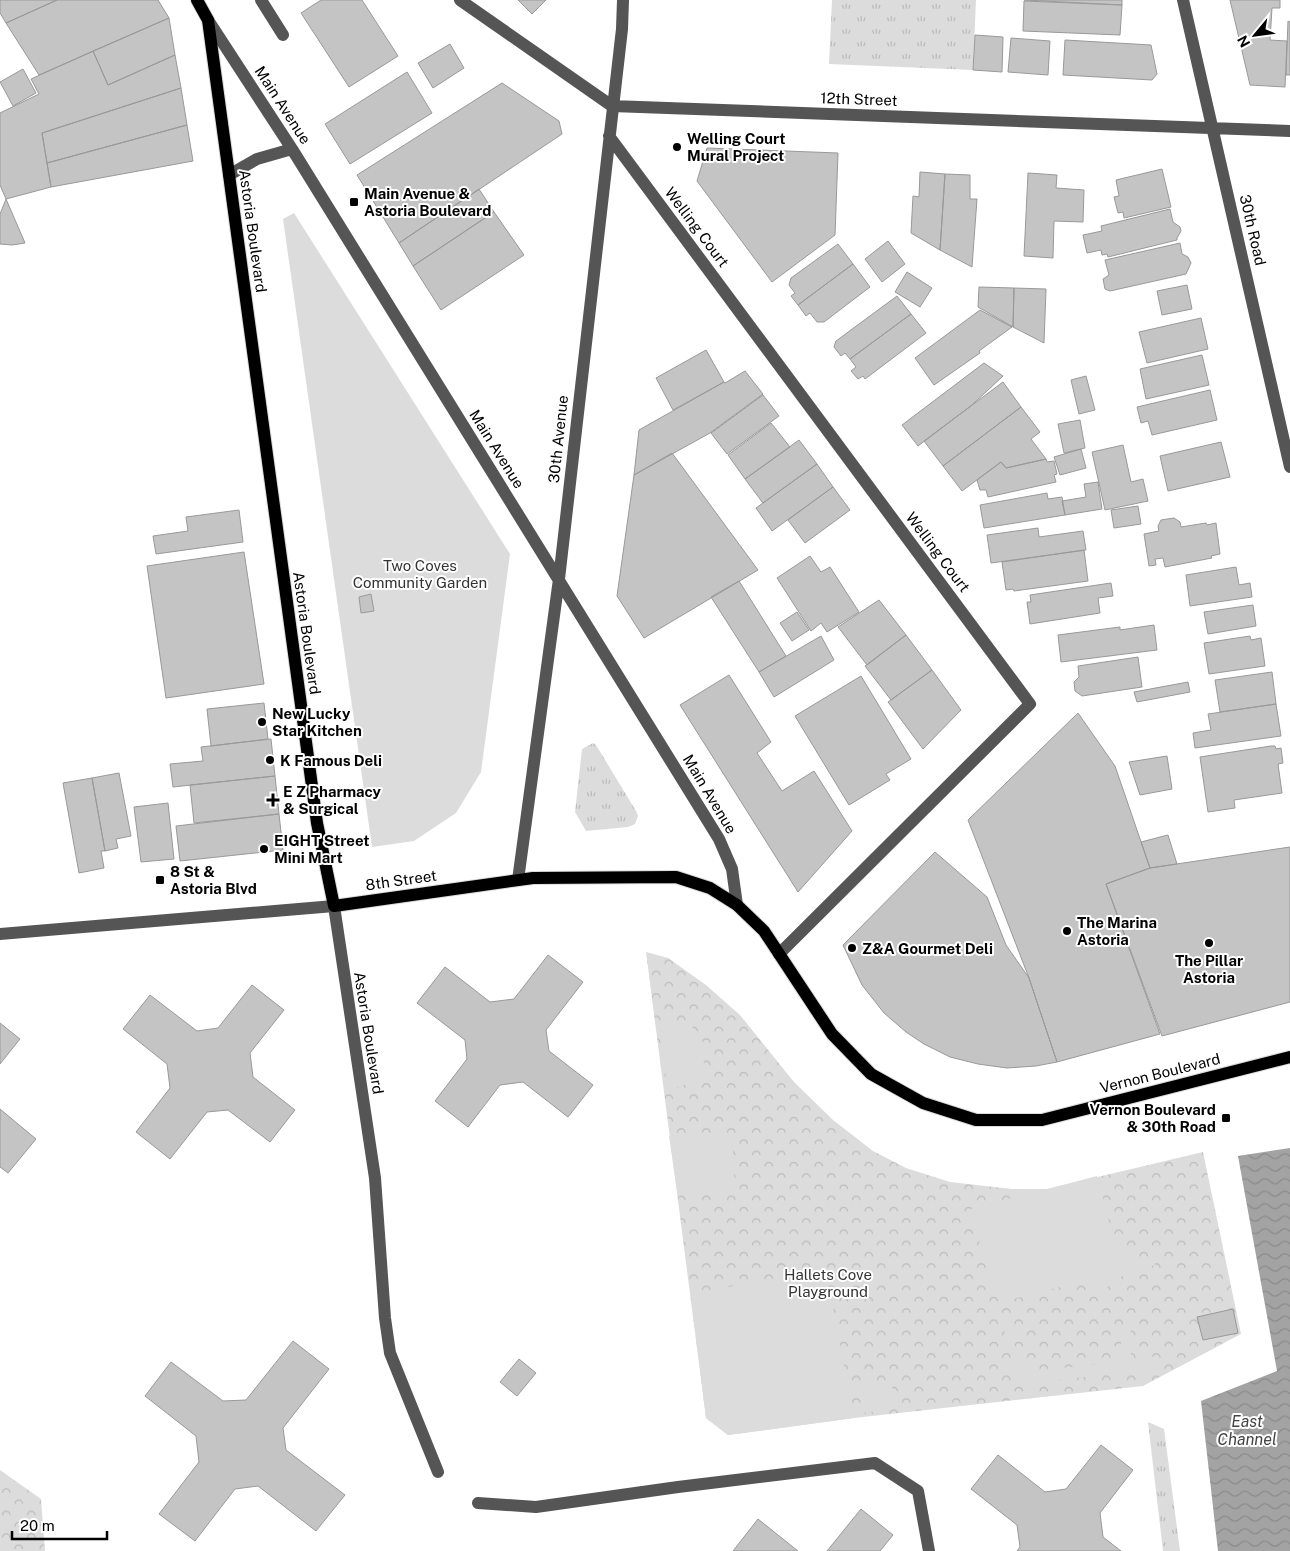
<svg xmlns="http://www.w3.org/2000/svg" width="1290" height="1551" viewBox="0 0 1290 1551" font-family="'Public Sans',sans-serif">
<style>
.grass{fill:url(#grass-tufts)}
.park{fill:url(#park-crowns)}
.garden{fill:#dcdcdc}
.water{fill:url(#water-waves)}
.building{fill:#c4c4c4;stroke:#999}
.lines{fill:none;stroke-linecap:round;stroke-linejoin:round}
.major-casing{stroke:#dbdbdb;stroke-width:14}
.minor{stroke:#555;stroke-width:12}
.major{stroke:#000;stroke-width:12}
.poi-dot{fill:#000;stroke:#fff;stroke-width:2}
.labels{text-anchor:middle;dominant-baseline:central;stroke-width:4;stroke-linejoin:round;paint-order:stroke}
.street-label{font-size:15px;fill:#000;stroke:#fff}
.poi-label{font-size:15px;font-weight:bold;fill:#000;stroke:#fff;text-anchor:start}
.park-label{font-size:15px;fill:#333;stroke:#fff}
.water-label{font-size:16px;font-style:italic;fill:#444;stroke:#fff}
</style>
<defs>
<pattern id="grass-tufts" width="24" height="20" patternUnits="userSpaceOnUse" patternTransform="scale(1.25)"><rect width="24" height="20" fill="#dcdcdc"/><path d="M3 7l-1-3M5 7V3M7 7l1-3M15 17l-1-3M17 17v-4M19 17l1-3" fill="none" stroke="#bbb"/></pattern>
<pattern id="park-crowns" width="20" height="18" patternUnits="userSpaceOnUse" patternTransform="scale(1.25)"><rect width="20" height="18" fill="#dcdcdc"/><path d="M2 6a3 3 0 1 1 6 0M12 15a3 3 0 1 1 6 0" fill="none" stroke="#bbb"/></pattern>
<pattern id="water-waves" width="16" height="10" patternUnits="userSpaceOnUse" patternTransform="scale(1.25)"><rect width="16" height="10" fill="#a3a3a3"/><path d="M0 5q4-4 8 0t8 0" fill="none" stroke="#8b8b8b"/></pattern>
</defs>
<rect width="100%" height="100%" fill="#fff"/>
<!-- grass -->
<path class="grass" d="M832 0H976L973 70 829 64Z
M593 743 596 745 636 811 638 816 635 824 628 827 586 831 575 812 582 749Z
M1148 1422 1164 1429 1180 1551H1163Z"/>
<!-- park -->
<path class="park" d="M646 952 668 958 706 985 740 1015 794 1082 833 1120 873 1151 906 1168 950 1182 1012 1189H1047L1203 1152 1241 1334 1143 1386 854 1418 728 1435 706 1418Z
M0 1470 41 1499 45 1551H0Z"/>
<!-- garden -->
<path class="garden" d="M294 213 510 554 481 772 456 813 414 841 372 847 283 219Z
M658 1021C691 1022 690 1020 707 1049L701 1075 686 1084 668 1091Z
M732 1133 735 1191H677L669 1136Z
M1097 1176 1116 1247 1132 1258 1154 1257 1155 1265 1117 1278 1101 1293 1076 1283 1001 1302 1000 1296 994 1297 971 1209Z
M789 1276 831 1297 854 1418 728 1435 706 1418 691 1294Z
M1014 1321 1012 1338 1020 1361 1037 1371 1124 1361 1121 1344 1123 1328 1131 1329 1128 1345 1133 1360 1156 1356 1163 1359 1164 1365 1152 1370 1018 1384 1003 1325Z
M889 1381 902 1408 861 1413 863 1385Z"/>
<!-- water -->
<path class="water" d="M1290 1148V1551H1218L1201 1401 1277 1371 1238 1156Z"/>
<!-- building -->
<path class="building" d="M0 0H57L6 23 0 13Z
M57 0H158L169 18 39 75 6 23Z
M321 0H362L398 56 349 87 301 13Z
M518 0H546L532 14Z
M1024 0H1122V5Z
M1230 0H1280V8H1272L1270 40 1287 41 1285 87 1250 85Z
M1024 1 1122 5 1120 35 1023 31Z
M169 18 175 55 108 85 93 51Z
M1288 21 1290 22V75H1286Z
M975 35 1003 37 1002 72 973 70Z
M1011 38 1050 41 1048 75 1008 72Z
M1065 40 1151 45 1157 74 1152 80 1063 75Z
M450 44 464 68 433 88 418 63Z
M93 51 108 85 175 55 181 88 42 133 51 187 6 199 0 185V113L39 94 31 79Z
M23 69 36 93 13 106 0 82Z
M407 72 432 113 350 164 325 124Z
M502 83 559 121 562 134 399 243 357 175Z
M181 88 187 125 47 163 42 133Z
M187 125 193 161 51 187 47 163Z
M707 148 838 153 835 235 772 282 697 181Z
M1162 169 1171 207 1124 218 1123 212 1118 213 1114 197 1119 196 1116 180Z
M920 172 945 174 940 250 911 233 913 196 919 197Z
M1028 173 1057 175 1056 188 1084 190 1083 222 1054 221 1053 258 1024 256Z
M945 174 970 175V199H977L972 267 940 250Z
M479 189 494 212 413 266 399 243Z
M6 199 25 243 12 245 0 244V214Z
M1170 209 1173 222 1180 227 1181 231 1177 238V240L1108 257 1107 254 1102 255 1101 250 1087 253 1083 235 1102 231 1101 226Z
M494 212 524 255 441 310 413 266Z
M888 241 905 264 882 282 865 259Z
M1180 243 1182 254 1188 257 1191 263 1186 274 1110 291 1105 289 1103 279 1109 275 1105 260Z
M838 244 853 264 798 305 791 296 795 293 789 285 791 278Z
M853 264 870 287 824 322H817L810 313 806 316 798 305Z
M907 272 932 288 920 307 895 292Z
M1187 285 1192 309 1162 315 1157 291Z
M979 287 1014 288 1013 327 978 307Z
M1014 288 1046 289 1044 343 1013 327Z
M897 296 911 314 850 359 845 353 841 356 834 347 836 341Z
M980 310 1012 327 979 351 980 353 934 385 915 358Z
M911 314 926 333 865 379 863 376 858 379 851 371 856 367 850 359Z
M1201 318 1208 349 1147 363 1139 332Z
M706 350 724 382 673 410 656 378Z
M1202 355 1209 385 1146 399 1140 369Z
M984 363 1003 376 972 405 918 446 902 425Z
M745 371 763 394 710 433 634 475 639 430 724 382 725 383Z
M1086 376 1095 410 1079 414 1071 380Z
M1003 382 1021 407 943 466 924 441Z
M1210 390 1217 420 1152 435 1148 421 1141 423 1137 407Z
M763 395 779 416 727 454 711 433Z
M1021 407 1040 432 1031 439 1046 459 1006 468 1001 462 962 491 943 466Z
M1080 420 1085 448 1064 453 1058 424Z
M771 423 790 447 745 479 728 455Z
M799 440 817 464 763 503 745 479Z
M1221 442 1230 477 1168 491 1160 456Z
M1123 445 1131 482 1143 479 1148 501 1105 510 1092 452Z
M1081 449 1086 468 1060 475 1054 457Z
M672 453 758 570 644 638 617 596 634 475Z
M1046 459 1047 462 1054 461 1057 474 1054 475 1056 482 988 497 986 490H980L977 480 1001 462 1006 468Z
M817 464 833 487 772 531 756 508Z
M1098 482 1102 509 1065 515 1062 501 1086 497 1084 484Z
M833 487 850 510 805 543 788 520Z
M1047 493 1048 499 1062 497 1065 515 984 528 980 505Z
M1138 506 1141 524 1114 528 1111 510Z
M239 510 243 542 156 554 153 536 188 531 186 517Z
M1174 518 1180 522 1181 527 1206 523 1207 525 1216 523 1220 554 1211 556 1212 558 1165 567 1163 558 1155 559 1156 565 1149 566 1144 534 1159 531 1158 526 1161 520Z
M1038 528 1039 537 1083 531 1086 550 991 563 987 535Z
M1084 550 1088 581 1014 591 1013 589 1006 590 1002 562Z
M244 552 264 684 166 698 147 566Z
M810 556 821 572 830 567 859 612 827 632 821 623 811 631 777 578Z
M1236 567 1239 585 1250 583 1252 597 1190 606 1186 575Z
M739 581 786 656 759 672 711 597Z
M1111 583 1113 596 1098 598 1100 613 1030 624 1027 602H1031L1030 595Z
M371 594 374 611 361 613 359 597Z
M879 600 906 635 867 665 838 627Z
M1253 605 1256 626 1208 634 1204 612Z
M797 612 809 630 792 641 780 623Z
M1154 625 1157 650 1061 662 1058 635 1120 627V630Z
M906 635 932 670 891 700 865 666Z
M821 636 834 660 774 697 759 672Z
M1250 636 1251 640 1261 638 1265 666 1209 674 1204 643Z
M1138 657 1142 687 1082 696 1075 691 1074 682 1079 677 1078 666Z
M932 670 961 710 923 749 888 702Z
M1272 672 1276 704 1220 712 1215 680Z
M729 675 771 742 757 753 782 791 814 771 852 831 798 892 680 705Z
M861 676 911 759 886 774 890 780 849 805 795 716Z
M1188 682 1190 692 1137 702 1134 692Z
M264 703 268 739 211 746 207 709Z
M1276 704 1281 736 1195 748 1193 733 1211 730 1208 714Z
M1078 713 1115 766 1150 868 1106 884 1160 1034 1057 1062 1029 978 968 820Z
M271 739 275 776 173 787 170 764 203 761 201 747Z
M1271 746H1275L1276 749 1281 748 1283 763 1278 764 1282 793 1234 800 1235 808 1208 812 1200 757Z
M1167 756 1172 789 1140 795 1129 762Z
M119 773 131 836 116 839 118 848 105 851 92 778Z
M275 776 279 814 194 823 190 785Z
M92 778 105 851H101L104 868 79 873 63 783Z
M168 803 174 859 141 862 134 807Z
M279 814 283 850 180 861 176 826Z
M1168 835 1177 864 1150 868 1141 842Z
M1290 847V1002L1162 1036 1106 884 1150 868Z
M935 852 987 897 1006 945 1029 978 1057 1062 1036 1066 1007 1068 978 1064 950 1057 924 1044 906 1032 884 1013 862 985 843 945Z
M548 955 583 982 546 1030 549 1051 593 1085 568 1117 523 1082 500 1085 468 1127 435 1101 467 1059 465 1040 417 1003 445 967 490 1002 514 999Z
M252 985 284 1010 250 1053 253 1077 295 1110 270 1142 228 1110 207 1112 170 1159 136 1132 170 1088 167 1064 123 1029 150 995 197 1031 218 1028Z
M0 1023 20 1039 0 1064Z
M0 1109 36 1139 8 1173 0 1167Z
M1233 1309 1238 1333 1203 1340 1197 1317Z
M293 1341 329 1369 283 1428 286 1450 345 1495 316 1531 258 1486 235 1489 195 1541 159 1514 199 1462 196 1436 145 1396 171 1362 223 1401 246 1400Z
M519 1359 536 1373 517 1396 500 1382Z
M1101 1445 1133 1470 1100 1513 1103 1537 1121 1551H1017L1020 1547 1017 1525 971 1489 998 1455 1045 1492 1066 1489Z
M861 1509 893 1535 880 1551H827Z
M758 1519 798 1551H733Z"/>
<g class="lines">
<defs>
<path id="major" d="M197 0 208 20 317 823 334 906 533 878 676 877 710 888 737 905 764 931 832 1034 871 1074 923 1103 976 1120H1042L1290 1057"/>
</defs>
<!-- major casing -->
<use href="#major" class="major-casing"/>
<!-- minor -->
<path class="minor" d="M261 0 283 35
M460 0 612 106 1290 131
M1183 0 1290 467
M208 20 292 149 719 839 732 869 737 905
M609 136 1030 704 779 954
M229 175 257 159 292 149
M518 880 559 579 622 29 623 0
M0 934 334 906 375 1178 385 1318 390 1353 438 1472
M478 1503 536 1507 678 1487 875 1463 918 1491 929 1551"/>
<!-- major -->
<use href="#major" class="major"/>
</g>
<!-- markers -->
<g class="poi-dot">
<circle cx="677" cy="147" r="5"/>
<rect x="349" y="197" width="10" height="10" rx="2.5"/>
<circle cx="262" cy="722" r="5"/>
<circle cx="270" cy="760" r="5"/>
<path d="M270.5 792.5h5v5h5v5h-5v5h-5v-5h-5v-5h5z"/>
<circle cx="264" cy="849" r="5"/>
<rect x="155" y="875" width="10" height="10" rx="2.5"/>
<circle cx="1067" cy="931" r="5"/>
<circle cx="1209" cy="943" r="5"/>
<circle cx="852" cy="948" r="5"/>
<rect x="1221" y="1113" width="10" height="10" rx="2.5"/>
</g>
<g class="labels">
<!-- street labels -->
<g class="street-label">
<text transform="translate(859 99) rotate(2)">12th Street</text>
<text transform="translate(283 105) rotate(57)">Main Avenue</text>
<text transform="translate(697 227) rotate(53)">Welling Court</text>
<text transform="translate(1253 230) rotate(77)">30th Road</text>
<text transform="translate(253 231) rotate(82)">Astoria Boulevard</text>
<text transform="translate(558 439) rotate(-84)">30th Avenue</text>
<text transform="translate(497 449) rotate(58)">Main Avenue</text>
<text transform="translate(938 552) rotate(53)">Welling Court</text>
<text transform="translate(307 633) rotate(82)">Astoria Boulevard</text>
<text transform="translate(710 794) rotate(59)">Main Avenue</text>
<text transform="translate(401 880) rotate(-8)">8th Street</text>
<text transform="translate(369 1033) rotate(81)">Astoria Boulevard</text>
<text transform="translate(1160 1073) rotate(-14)">Vernon Boulevard</text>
</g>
<!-- poi labels -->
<g class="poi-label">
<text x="687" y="138">Welling Court<tspan x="687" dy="17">Mural Project</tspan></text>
<text x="364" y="193">Main Avenue &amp;<tspan x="364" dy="17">Astoria Boulevard</tspan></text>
<text x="272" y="713">New Lucky<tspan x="272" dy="17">Star Kitchen</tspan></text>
<text x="280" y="760">K Famous Deli</text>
<text x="283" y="791">E Z Pharmacy<tspan x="283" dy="17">&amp; Surgical</tspan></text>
<text x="274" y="840">EIGHT Street<tspan x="274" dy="17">Mini Mart</tspan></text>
<text x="170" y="871">8 St &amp;<tspan x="170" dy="17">Astoria Blvd</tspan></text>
<text x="1077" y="922">The Marina<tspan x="1077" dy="17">Astoria</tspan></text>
<text x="862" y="948">Z&amp;A Gourmet Deli</text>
<text x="1209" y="960" text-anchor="middle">The Pillar<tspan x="1209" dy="17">Astoria</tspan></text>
<text x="1216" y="1109" text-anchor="end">Vernon Boulevard<tspan x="1216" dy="17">&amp; 30th Road</tspan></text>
</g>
<!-- park labels -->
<g class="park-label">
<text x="420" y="565">Two Coves<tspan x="420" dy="17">Community Garden</tspan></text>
<text x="828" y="1274">Hallets Cove<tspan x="828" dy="17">Playground</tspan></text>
</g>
<!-- water labels -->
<g class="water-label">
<text x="1247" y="1421">East<tspan x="1247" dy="18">Channel</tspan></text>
</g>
</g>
<!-- north arrow -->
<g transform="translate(1255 35) rotate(241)" stroke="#ffffff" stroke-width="4" paint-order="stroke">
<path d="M0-4L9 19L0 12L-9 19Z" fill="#000000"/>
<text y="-8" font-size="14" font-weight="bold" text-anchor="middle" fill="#000000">N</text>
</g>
<!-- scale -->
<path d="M12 1531v8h95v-8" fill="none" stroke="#000000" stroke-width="2.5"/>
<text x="20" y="1531" font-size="15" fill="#000000" stroke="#ffffff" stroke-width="4" paint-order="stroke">20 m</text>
</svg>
